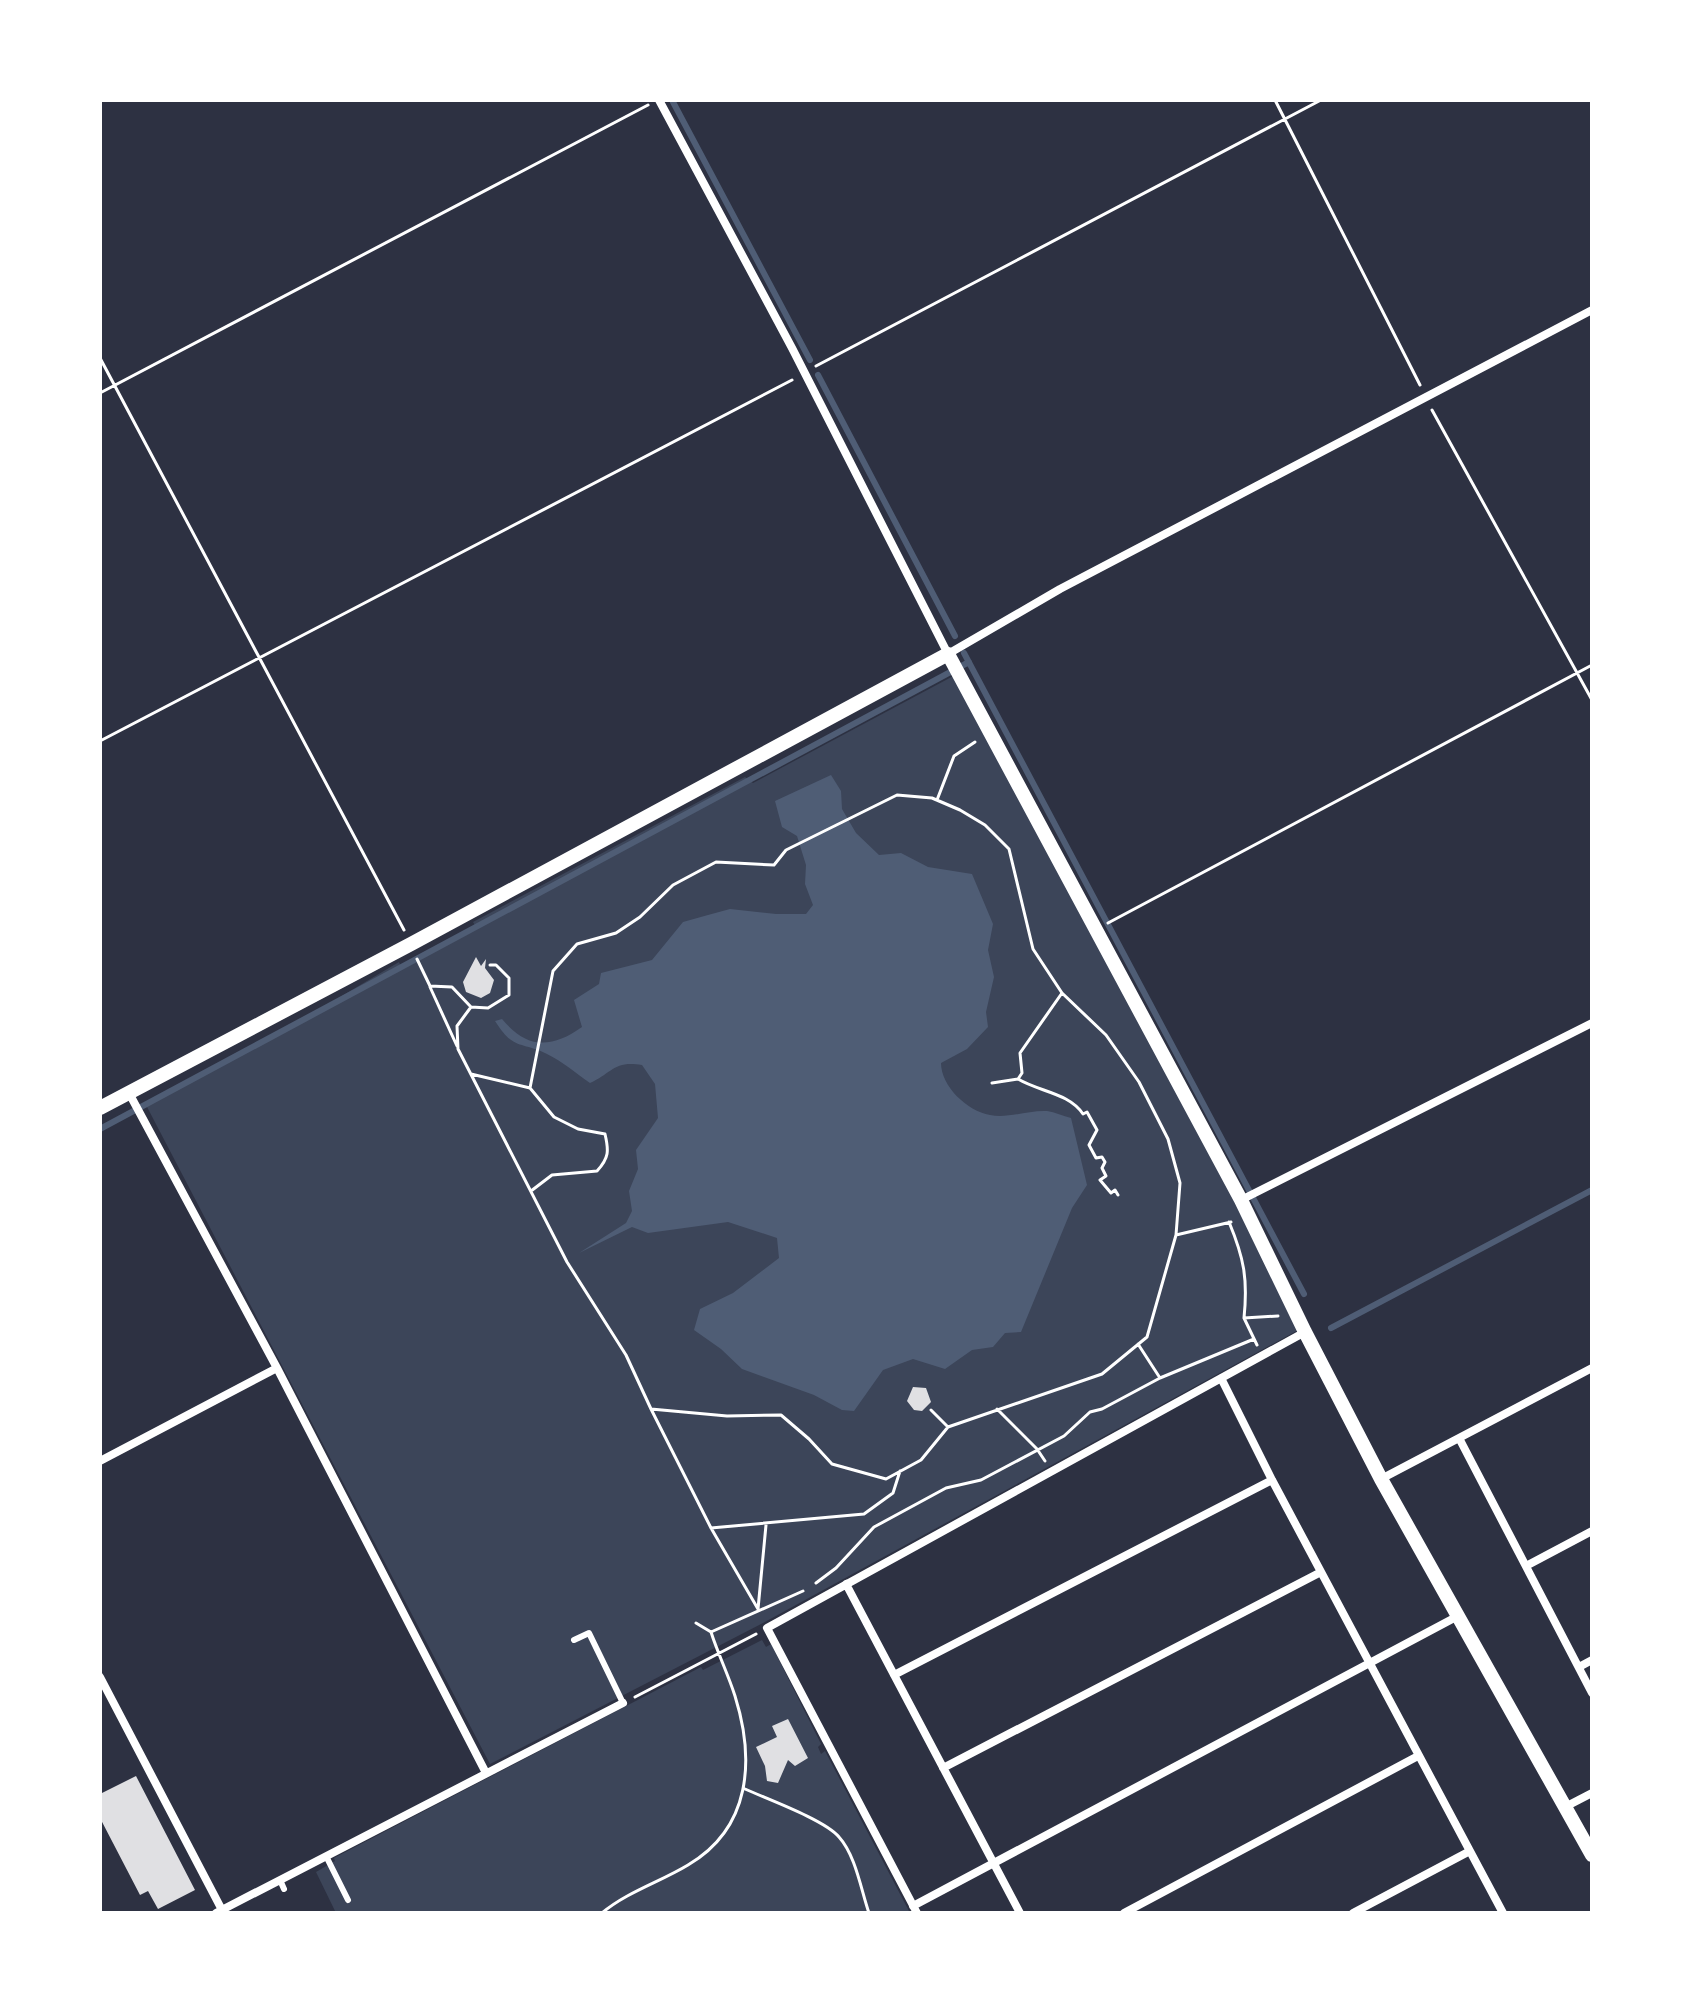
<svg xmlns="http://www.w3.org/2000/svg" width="1692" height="2013" viewBox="0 0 1692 2013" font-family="'Source Serif 4',serif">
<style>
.green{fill:#3c4559}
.water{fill:#4f5d75}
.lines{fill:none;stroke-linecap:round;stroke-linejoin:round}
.stream{stroke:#4f5d75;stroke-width:6}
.building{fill:#e0e0e3}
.path{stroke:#fff;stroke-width:3}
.service{stroke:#fff;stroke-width:6}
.minor{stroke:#fff;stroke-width:8}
.tertiary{stroke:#fff;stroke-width:14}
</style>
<rect width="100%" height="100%" fill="#2d3142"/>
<!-- green -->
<path class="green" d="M959 673 1241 1200 1300 1329 763 1623 490 1764 146 1105 271 1038 399 962 402 969 477 929 473 922 745 777 753 783Z
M762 1640 766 1647 771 1644 821 1744 818 1747 821 1754 825 1751 910 1913H336L316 1872 335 1861 334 1858 701 1667 703 1670Z"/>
<!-- water -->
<path class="water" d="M831 775 841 791 842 809 856 833 879 855 901 853 928 867 972 874 993 924 988 950 994 977 986 1012 988 1027 967 1049 941 1063C941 1086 967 1111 990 1115 1007 1119 1028 1110 1047 1111 1055 1112 1063 1116 1071 1118L1087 1185 1072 1208 1021 1332 1005 1333 993 1347 972 1350 945 1369 913 1359 883 1370 854 1411 842 1410 814 1395 742 1369 721 1349 694 1330 700 1309 733 1293 779 1258 777 1238 728 1222 648 1233 632 1227 579 1253 626 1223 632 1211 629 1191 638 1169 636 1150 658 1118 655 1084 642 1065C614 1060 612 1073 590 1083 577 1074 562 1061 547 1054 520 1041 514 1051 495 1021L502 1019C527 1049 551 1049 582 1027L574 1000 599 984 601 973 652 960 683 922 708 915 730 909 776 914H806L813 905 805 884 806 865 797 836 782 827 775 801Z"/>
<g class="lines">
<!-- stream -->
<path class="stream" d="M673 102 810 360
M818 375 955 636
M964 653 1304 1294
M100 1129 969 662
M1331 1328 1592 1190"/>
</g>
<!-- building -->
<path class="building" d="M476 957 481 966 486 959 485 968 494 980 490 993 481 998 466 992 463 982Z
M913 1387 926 1388 931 1402 922 1411 914 1410 907 1401Z
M788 1719 808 1758 795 1766 788 1760 778 1783 767 1781 765 1766 756 1747 777 1737 772 1726Z
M136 1776 195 1890 158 1909 148 1891 140 1895 100 1818V1794Z"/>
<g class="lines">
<!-- path -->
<path class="path" d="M1275 100 1420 385
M100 358 404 930
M816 366 1321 100
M100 393 648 105
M1432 410 1592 700
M100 741 792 380
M937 800 954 756 975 742
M1108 923 1592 665
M417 959 430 986 452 987 471 1007 457 1026 458 1049 567 1262 626 1355 651 1409 727 1416 781 1415 809 1439 832 1464 886 1479 921 1460 948 1427 1102 1374 1147 1337 1176 1235 1180 1183 1168 1139 1139 1082 1106 1035 1062 993 1033 949 1009 849 985 825 960 810 932 798 897 795 786 850 774 865 716 862 673 885 640 917 616 933 577 944 553 971 530 1088 471 1074
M430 987 457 1046
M471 1007 488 1008 509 995V978L496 965H490
M1018 1079C1040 1092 1069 1093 1083 1114L1087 1112 1097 1130 1089 1145 1096 1158 1102 1157 1105 1162 1102 1168 1106 1176 1100 1180 1111 1193 1115 1190 1118 1195
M992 1083 1018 1079 1022 1073 1020 1053 1062 993
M530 1088 554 1117 578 1129 605 1134C609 1151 609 1158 597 1171L552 1175 531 1191
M1229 1222C1244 1258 1248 1279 1244 1318
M1176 1235 1231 1222
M1138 1344 1160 1378
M1257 1345 1244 1318 1278 1316
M651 1409 711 1528 758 1609
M997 1409 1037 1449 1045 1461
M931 1410 948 1427
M711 1528 864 1514 893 1493 900 1471
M816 1583 836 1568 874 1527 946 1488 981 1480 1064 1436 1090 1412 1102 1409 1160 1378 1254 1339
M758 1609 766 1525
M696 1623 711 1632
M635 1697 756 1634
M745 1789C767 1799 825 1820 839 1837 856 1856 861 1890 869 1913
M602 1913C627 1892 660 1882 688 1865 751 1828 755 1760 735 1696 728 1674 718 1654 711 1632L803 1591"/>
<!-- service -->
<path class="service" d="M574 1640 589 1633 623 1703
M326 1856 348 1900
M280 1880 284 1889"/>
<!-- minor -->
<path class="minor" d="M659 100 792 348 948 654 1060 589 1592 310
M129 1093 277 1368 486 1773
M1241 1200 1592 1023
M1221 1378 1272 1480 1503 1913
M1459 1438 1592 1693
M100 1461 277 1368
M1381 1479 1592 1368
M1526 1566 1592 1531
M846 1584 1020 1913
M1579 1667 1592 1660
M894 1675 1272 1480
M100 1677 222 1910
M943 1768 1321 1572
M1565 1807 1592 1793
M913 1906 1458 1616
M216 1913 623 1703
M917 1913 767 1628 1305 1332
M1124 1913 1418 1756
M1353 1913 1470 1851"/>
<!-- tertiary -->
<path class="tertiary" d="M100 1108 411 944 948 654 1241 1200 1305 1332 1381 1479 1592 1855"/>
</g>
<!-- border -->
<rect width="1692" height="2013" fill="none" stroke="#ffffff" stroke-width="204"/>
</svg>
